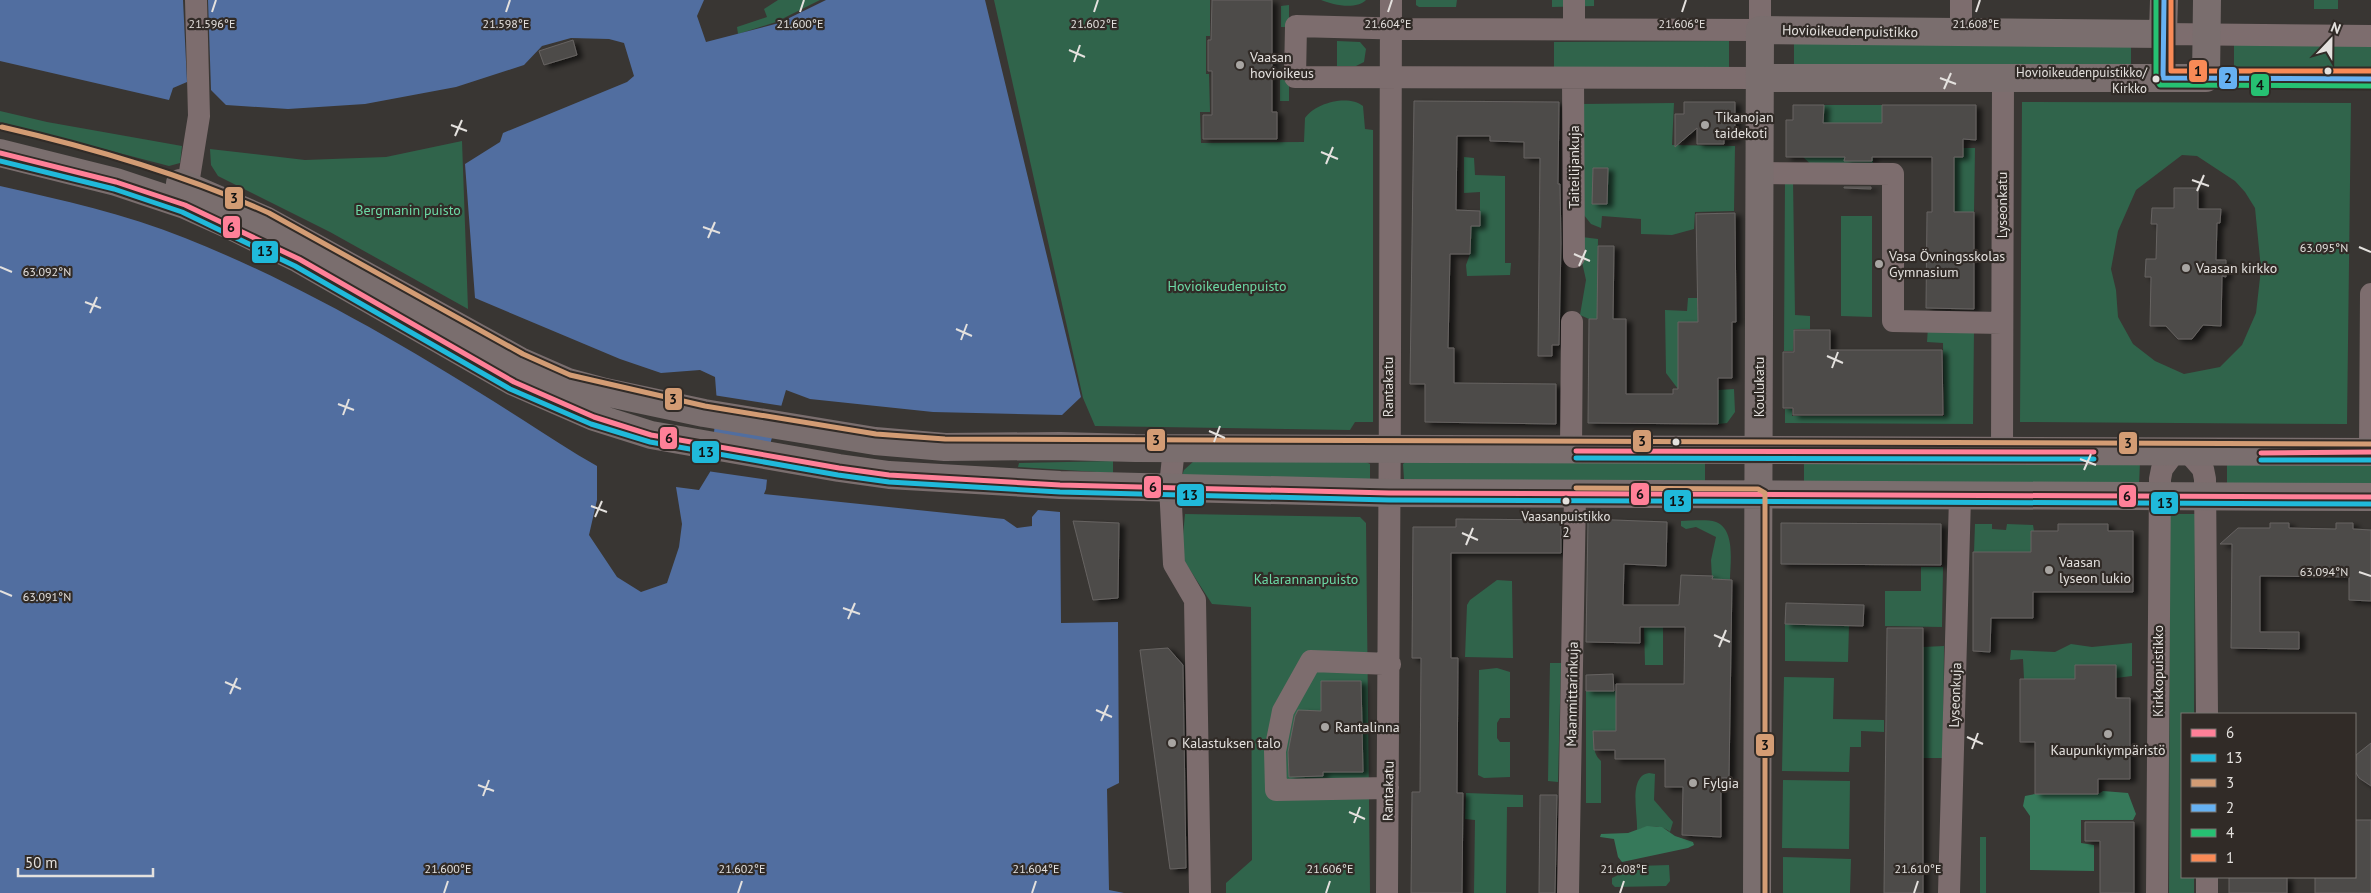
<svg xmlns="http://www.w3.org/2000/svg" width="2371" height="893" viewBox="0 0 2371 893" font-family="'PT Sans',sans-serif">
<style>
.green{fill:#30644b;fill-rule:evenodd}
.forest{fill:#36795a}
.water{fill:#516ea0}
.pier{fill:#393633}
.building{fill:#4e4b4a;stroke:#666361;filter:url(#shadow)}
.lines{fill:none;stroke-linecap:round;stroke-linejoin:round}
.minor{stroke:#7d6d6e;stroke-width:22}
.major{stroke:#7a6e6e;stroke-width:28}
.bus-1-casing{stroke:#312b27;stroke-width:9}
.bus-2-casing{stroke:#312b27;stroke-width:9}
.bus-3-casing{stroke:#312b27;stroke-width:9}
.bus-4-casing{stroke:#312b27;stroke-width:9}
.bus-5-casing{stroke:#312b27;stroke-width:9}
.bus-6-casing{stroke:#312b27;stroke-width:9}
.bus-1{stroke:#ff8098;stroke-width:5}
.bus-2{stroke:#20b9da;stroke-width:5}
.bus-3{stroke:#d39c74;stroke-width:5}
.bus-4{stroke:#66b1f2;stroke-width:5}
.bus-5{stroke:#26c172;stroke-width:5}
.bus-6{stroke:#f98a56;stroke-width:5}
.ticks{fill:none;stroke:#e4e1de;stroke-width:2}
.poi-dot{fill:#a8a5a2;stroke:#312b27;stroke-width:2}
.bus-dot{fill:#e4e1de;stroke:#312b27;stroke-width:2}
.labels{text-anchor:middle;dominant-baseline:central;stroke-width:4.5;stroke-linejoin:round;paint-order:stroke}
.bus-label{font-size:13px;fill:#e4e1de;stroke:#312b27;text-anchor:end}
.street-label{font-size:14px;fill:#e4e1de;stroke:#312b27}
.poi-label{font-size:14px;fill:#e4e1de;stroke:#312b27;text-anchor:start}
.park-label{font-size:14px;fill:#6cd9a5;stroke:#312b27}
.ticks-label{font-size:12px;text-anchor:middle;fill:#e4e1de;stroke:#312b27;stroke-width:4.5;stroke-linejoin:round;paint-order:stroke}
.line-badge{stroke:#312b27;stroke-width:2}
.pale-badge-label{font-size:14px;text-anchor:middle;font-weight:bold;fill:#111}
</style>
<defs>
<filter id="shadow"><feDropShadow dx="5.5" dy="3" stdDeviation="2.5" flood-color="#0009"/></filter>
</defs>
<rect width="100%" height="100%" fill="#393633"/>
<!-- green -->
<path class="green" d="M778 0H820L776 22 738 34 737 27 767 17 764 9Z
M994 0H1210V36H1206V74H1209L1210 112H1200L1201 143 1304 142 1305 118C1315 103 1348 94 1363 106L1365 129 1373 130V422H1355L1350 430 1095 426 1083 398Z
M1321 0H1366C1356 10 1333 5 1321 0Z
M1416 0H1457L1456 7H1419L1416 5Z
M1552 0H1594V6L1552 7Z
M2314 0H2338V9H2314Z
M1289 5V27H1281V6Z
M1337 41 1360 42 1366 49 1364 62 1356 66H1337Z
M1729 41V68L1554 67V42Z
M1794 42 2131 44V69L1794 68Z
M2234 45H2371V70L2234 69Z
M1280 79H1289V101H1280Z
M2022 102 2351 103 2347 424 2020 422ZM2182 155 2197 156 2235 181 2245 192 2255 208 2261 269 2256 313 2242 345 2220 367 2184 374 2155 361 2133 344 2118 317 2116 290 2111 269 2118 231 2136 190Z
M1674 103 1672 145 1735 146 1734 211 1695 212 1694 229 1672 235 1641 234V219L1602 216 1601 228 1591 224 1580 210 1582 104Z
M1824 105H1882V123H1823Z
M0 111 47 122 182 146 180 163 169 166 0 122Z
M462 141 468 309 330 232 218 176 211 165 210 149 305 160 386 157Z
M1963 148H1975L1974 212H1954V157L1963 156Z
M1464 157 1474 158 1475 175 1505 176V263H1511L1510 275 1467 276 1466 265 1470 254 1471 226 1480 225V192L1464 193Z
M1803 157H1873V171L1817 170Z
M1785 180H1793L1795 315 1810 316V329H1794L1793 351H1784Z
M1841 216H1872V317L1841 316Z
M1582 237 1598 239 1597 319H1589L1580 315 1586 280 1580 253Z
M1688 298H1698V322H1679L1678 389 1666 373 1665 310 1687 311Z
M1928 327 1974 329 1973 424 1785 423V409H1792V416H1944L1943 343 1927 342Z
M1734 389 1735 412 1727 423 1718 424V390Z
M1195 460 1364 461 1370 464V481L1181 478 1184 470Z
M1408 460H1705V486L1404 479 1403 464Z
M1113 461V473L1018 467 1019 463Z
M2140 461 2139 486 1804 487V462Z
M2227 461H2371V487H2227Z
M1185 514 1360 517 1366 523 1370 893H1226V883L1252 860 1251 607 1212 604 1181 556Z
M2170 514H2195L2194 714H2182V877H2194V893H2169Z
M1681 521C1691 521 1706 519 1716 522 1736 530 1730 564 1730 580L1712 579 1711 560 1716 537 1696 527 1686 529 1681 526Z
M1975 524H1992V529L2006 530 2007 524 2033 525 2034 531H2031V552H1974Z
M1921 567H1943L1942 627 1885 626V591H1921Z
M1497 580 1512 581 1513 658 1465 657 1467 605 1470 600Z
M1785 624 1849 625 1848 662 1785 661Z
M1644 627H1663V665H1645Z
M2132 643V676L2116 678 2115 665H2076L2075 679H2024L2023 659 2010 660 2011 650 2055 652 2071 644 2092 647Z
M1944 646 1943 758H1923V647Z
M1550 663H1561L1558 782 1548 781Z
M1497 668 1510 672V718H1500L1497 723V738L1500 742H1510V777L1484 778 1478 775 1479 670Z
M1784 677 1834 678 1833 719 1884 720V732L1861 731V747H1850L1849 772 1782 771Z
M1586 691H1616L1683 733 1594 731C1594 743 1592 753 1601 761V803H1586Z
M1649 773 1655 774 1654 800 1673 822 1670 832C1661 824 1647 826 1637 830 1638 814 1628 776 1649 773Z
M1783 780 1850 781 1849 849 1782 848Z
M1466 793 1523 795V807H1507L1506 893H1474L1475 820 1465 819Z
M1980 837H1986V893H1980Z
M1783 857 1851 859 1850 893H1783Z
M1669 865 1670 881 1666 886 1615 887 1612 884V878L1637 866Z"/>
<!-- forest -->
<path class="forest" d="M2103 791 2128 793 2136 814 2133 820H2081V843L2094 845V871L2030 870V816L2023 806 2025 796 2035 794H2098Z
M1647 826 1662 827 1675 836 1693 842 1694 845 1688 848 1622 862 1618 857 1614 839 1600 837 1601 834 1628 833Z"/>
<!-- water -->
<path class="water" d="M0 0H183L187 82 173 88 169 100 0 61Z
M208 0H704L697 16 706 42 779 23 826 0H985L1081 397 1062 415 933 412 810 399 786 390 771 441 766 489 764 494 1004 519 1017 528 1032 526V517L1038 510 1060 512 1061 623 1118 622 1119 783 1107 789 1109 890 1124 893H0V186C62 200 126 214 185 238 301 284 418 353 523 420 548 436 572 452 597 466V500L589 535 617 577 641 592 667 583 679 547 682 524 676 487 699 490 710 472 717 403 715 377 700 370 661 373 620 359 475 298 465 164 500 142 503 133 627 82 634 76 624 43 609 39 571 38 542 46 524 65 456 87 365 104 288 109 226 105 211 90Z"/>
<!-- pier -->
<path class="pier" d="M713 395 783 406 775 437 714 403Z
M711 436 773 447 769 480 707 471Z"/>
<!-- building -->
<path class="building" d="M1212 0H1272V112H1277V139H1203V115H1212V71H1208V40H1211Z
M573 40 577 55 544 65 539 51Z
M1414 101 1559 102 1558 184H1560L1561 243 1559 345H1552V356H1538L1540 158H1524V142L1490 141V136H1457L1456 210 1480 211V226H1471L1470 254H1450L1448 348H1454V383L1556 384V424L1425 422V384H1410Z
M1684 102H1735V139H1724V144H1697V128L1675 147V114H1684Z
M1793 105H1824L1823 123H1882V105H1976V140L1963 139V157H1954V212H1974V309L1926 308 1927 212H1932V157H1872V161H1844L1845 157H1786V120H1793Z
M1593 168H1608L1607 204H1592Z
M1844 187H1871V189L1844 188Z
M2174 188H2198V209H2221L2220 223H2217L2216 260H2226V277L2222 276 2221 326 2203 325 2192 339H2178L2166 326H2150L2151 277H2145L2146 259H2156L2157 224H2151L2152 208H2174Z
M1735 213 1736 322H1732V378H1718V424L1588 423 1589 319H1597L1598 246H1614L1613 319H1626V394H1673V389H1678V322H1698L1696 214Z
M1794 330H1830V350H1942L1943 415H1793V408H1783V352H1794Z
M1456 519 1561 520V553H1451V658H1458L1457 793H1463L1462 893H1411L1412 792H1420L1421 658H1412L1413 527H1456Z
M1588 519 1667 522 1666 566 1624 564 1623 605H1679L1681 575 1713 576 1712 579 1732 580 1729 778H1721V837L1682 835 1683 787H1665V759H1615V750H1594L1593 731H1616V684H1684L1685 627H1640V643L1586 642Z
M1073 521 1119 523 1118 598 1093 600Z
M1781 523 1941 524V565L1781 564Z
M2270 523H2289V528L2336 529V523H2353V529L2371 530V601L2349 600V577L2260 576V632H2299V649L2231 648 2232 544H2220L2238 528H2270Z
M2058 524H2108V531H2133V592H2033V618H1991L1990 652 1973 651V552H2031V531H2058Z
M1786 603 1864 605 1863 626 1785 624Z
M1887 628H1923V893H1884Z
M1168 648 1183 665 1186 868 1170 869 1140 650Z
M2075 665H2116V698H2130V779H2098V794H2035V742H2020V679H2075Z
M1613 674 1614 691H1586V675Z
M1321 681H1361L1363 772H1323V776L1289 777 1288 752 1295 716 1298 710 1321 711Z
M2371 743V786L2359 778 2355 771 2356 755Z
M1540 795H1557L1555 893H1539Z
M2355 820H2371V893H2315V877H2355Z
M2085 822H2134V893H2100V841H2085Z
M2229 877H2287V893H2229Z"/>
<g class="lines">
<!-- minor -->
<path class="minor" d="M1574 29V0
M1961 32V0
M1573 78 1574 257
M1760 78 1295 77 1296 26 1411 29 1760 30V0
M2163 78V34L2371 36
M2206 78 2371 79
M1760 173 1893 174V321L2002 323
M185 203 199 116 196 0
M1174 448 1170 486 1174 564 1195 600 1200 893
M1571 451 1572 322
M2002 452 2003 78
M2370 452 2371 294
M2189 453 2203 469 2205 479 2207 714
M1388 788 1276 790 1275 751 1283 711 1311 661 1390 664
M2207 877V893
M1387 893C1391 595 1389 298 1391 0
M1568 893 1575 495
M1949 893 1960 497
M2157 893 2160 479 2162 469 2174 453"/>
<!-- major -->
<path class="major" d="M1760 78H2206L2207 0
M0 153 116 182 185 205 225 223 299 259 514 382 594 417 651 435 839 468 889 475 1060 485 1389 493 2371 497
M180 183 265 220 520 361 568 382 605 392 704 413 875 441 945 447 1060 446 1135 448 2371 452
M1757 893 1760 30 2163 34 2164 0"/>
<defs>
<path id="bus-1" d="M0 153 116 182 185 205 299 259 514 382 594 417 651 435 839 468 889 475 1060 485 1389 493 2371 497
M1576 451 2094 452
M2261 453 2371 452"/>
<path id="bus-2" d="M0 161 114 189 182 212 295 266 510 389 591 424 650 442 838 475 889 482 1060 492 1389 500 2371 504
M1576 458 2094 459
M2261 460H2371"/>
<path id="bus-3" d="M2 127C93 148 183 174 269 213L523 354 570 375 705 406 876 434 945 439 2371 444
M1576 488 1758 489 1765 493V893"/>
<path id="bus-4" d="M2164 0 2163 78 2371 79"/>
<path id="bus-5" d="M2156 0V79L2160 85 2371 86"/>
<path id="bus-6" d="M2171 0V71H2371"/>
</defs>
<!-- bus-1 casing -->
<use href="#bus-1" class="bus-1-casing"/>
<!-- bus-2 casing -->
<use href="#bus-2" class="bus-2-casing"/>
<!-- bus-3 casing -->
<use href="#bus-3" class="bus-3-casing"/>
<!-- bus-4 casing -->
<use href="#bus-4" class="bus-4-casing"/>
<!-- bus-5 casing -->
<use href="#bus-5" class="bus-5-casing"/>
<!-- bus-6 casing -->
<use href="#bus-6" class="bus-6-casing"/>
<!-- bus-1 -->
<use href="#bus-1" class="bus-1"/>
<!-- bus-2 -->
<use href="#bus-2" class="bus-2"/>
<!-- bus-3 -->
<use href="#bus-3" class="bus-3"/>
<!-- bus-4 -->
<use href="#bus-4" class="bus-4"/>
<!-- bus-5 -->
<use href="#bus-5" class="bus-5"/>
<!-- bus-6 -->
<use href="#bus-6" class="bus-6"/>
</g>
<!-- ticks -->
<path class="ticks" d="M212 12 216 0M506 12 510 0M800 12 804 0M1094 12 1098 0M1388 12 1392 0M1682 12 1686 0M1976 12 1980 0M1069 50 1085 57M1074 62 1080 45M1940 78 1956 84M1944 89 1951 73M451 125 467 131M455 136 462 120M1321 152 1338 159M1326 164 1333 147M2192 180 2209 186M2197 191 2204 175M703 227 720 233M708 238 715 222M2359 247 2371 252M1574 254 1590 261M1579 266 1586 250M0 267 12 272M85 302 101 308M90 313 97 297M956 329 972 336M961 340 967 324M1827 356 1843 363M1832 368 1838 352M338 404 354 410M343 415 349 399M1209 431 1225 438M1214 442 1220 426M2080 459 2096 465M2084 470 2091 454M591 506 607 512M595 517 602 501M1462 533 1478 540M1466 545 1473 528M2359 572 2371 576M0 591 12 596M843 608 860 614M848 619 855 603M1714 635 1730 642M1719 647 1726 630M225 682 241 689M230 694 237 678M1096 710 1112 717M1101 721 1108 705M1967 737 1983 744M1972 749 1978 733M478 785 494 791M483 796 489 780M1349 812 1365 819M1354 823 1360 807M444 893 448 881M738 893 742 881M1032 893 1036 881M1326 893 1330 881M1620 893 1624 881M1914 893 1918 881"/>
<!-- markers -->
<g class="poi-dot">
<circle cx="1240" cy="65" r="5"/>
<circle cx="1705" cy="125" r="5"/>
<circle cx="1879" cy="264" r="5"/>
<circle cx="2186" cy="268" r="5"/>
<circle cx="2049" cy="570" r="5"/>
<circle cx="1325" cy="727" r="5"/>
<circle cx="2108" cy="734" r="5"/>
<circle cx="1172" cy="743" r="5"/>
<circle cx="1693" cy="783" r="5"/>
</g>
<g class="bus-dot">
<circle cx="2328" cy="71" r="4.5"/>
<circle cx="2156" cy="79" r="4.5"/>
<circle cx="1676" cy="442" r="4.5"/>
<circle cx="1566" cy="501" r="4.5"/>
</g>
<g class="labels">
<!-- bus labels -->
<g class="bus-label">
<text x="2147" y="72">Hovioikeudenpuistikko/<tspan x="2147" dy="16">Kirkko</tspan></text>
<text x="1566" y="516" text-anchor="middle">Vaasanpuistikko<tspan x="1566" dy="16">2</tspan></text>
</g>
<!-- street labels -->
<g class="street-label">
<text transform="translate(1850 31) rotate(1)">Hovioikeudenpuistikko</text>
<text transform="translate(1574 167) rotate(-90)">Taiteilijankuja</text>
<text transform="translate(2002 205) rotate(-90)">Lyseonkatu</text>
<text transform="translate(1388 387) rotate(-90)">Rantakatu</text>
<text transform="translate(1759 387) rotate(-90)">Koulukatu</text>
<text transform="translate(2158 671) rotate(-90)">Kirkkopuistikko</text>
<text transform="translate(1572 694) rotate(-89)">Maanmittarinkuja</text>
<text transform="translate(1955 695) rotate(-88)">Lyseonkuja</text>
<text transform="translate(1388 791) rotate(-89)">Rantakatu</text>
</g>
<!-- poi labels -->
<g class="poi-label">
<text x="1250" y="57">Vaasan<tspan x="1250" dy="16">hovioikeus</tspan></text>
<text x="1715" y="117">Tikanojan<tspan x="1715" dy="16">taidekoti</tspan></text>
<text x="1889" y="256">Vasa Övningsskolas<tspan x="1889" dy="16">Gymnasium</tspan></text>
<text x="2196" y="268">Vaasan kirkko</text>
<text x="2059" y="562">Vaasan<tspan x="2059" dy="16">lyseon lukio</tspan></text>
<text x="1335" y="727">Rantalinna</text>
<text x="1182" y="743">Kalastuksen talo</text>
<text x="2108" y="750" text-anchor="middle">Kaupunkiympäristö</text>
<text x="1703" y="783">Fylgia</text>
</g>
<!-- park labels -->
<g class="park-label">
<text x="408" y="210">Bergmanin puisto</text>
<text x="1227" y="286">Hovioikeudenpuisto</text>
<text x="1306" y="579">Kalarannanpuisto</text>
</g>
</g>
<g class="ticks-label">
<text x="506" y="28">21.598°E</text>
<text x="800" y="28">21.600°E</text>
<text x="1094" y="28">21.602°E</text>
<text x="1388" y="28">21.604°E</text>
<text x="1682" y="28">21.606°E</text>
<text x="212" y="28">21.596°E</text>
<text x="1976" y="28">21.608°E</text>
<text x="2324" y="252">63.095°N</text>
<text x="47" y="276">63.092°N</text>
<text x="2324" y="576">63.094°N</text>
<text x="47" y="601">63.091°N</text>
<text x="448" y="873">21.600°E</text>
<text x="742" y="873">21.602°E</text>
<text x="1036" y="873">21.604°E</text>
<text x="1330" y="873">21.606°E</text>
<text x="1624" y="873">21.608°E</text>
<text x="1918" y="873">21.610°E</text>
</g>
<g class="line-badge">
<rect x="2188" y="59" width="20" height="24" rx="5" fill="#f98a56"/>
<rect x="2218" y="66" width="20" height="24" rx="5" fill="#66b1f2"/>
<rect x="2250" y="73" width="20" height="24" rx="5" fill="#26c172"/>
<rect x="224" y="186" width="20" height="24" rx="5" fill="#d39c74"/>
<rect x="222" y="215" width="19" height="24" rx="5" fill="#ff8098"/>
<rect x="251" y="240" width="28" height="24" rx="5" fill="#20b9da"/>
<rect x="664" y="387" width="19" height="24" rx="5" fill="#d39c74"/>
<rect x="659" y="426" width="19" height="24" rx="5" fill="#ff8098"/>
<rect x="1146" y="428" width="20" height="24" rx="5" fill="#d39c74"/>
<rect x="1632" y="429" width="20" height="24" rx="5" fill="#d39c74"/>
<rect x="2118" y="431" width="20" height="24" rx="5" fill="#d39c74"/>
<rect x="691" y="440" width="29" height="24" rx="5" fill="#20b9da"/>
<rect x="1143" y="475" width="19" height="24" rx="5" fill="#ff8098"/>
<rect x="1630" y="482" width="20" height="24" rx="5" fill="#ff8098"/>
<rect x="1176" y="483" width="29" height="24" rx="5" fill="#20b9da"/>
<rect x="2118" y="484" width="19" height="24" rx="5" fill="#ff8098"/>
<rect x="1663" y="489" width="29" height="24" rx="5" fill="#20b9da"/>
<rect x="2150" y="491" width="29" height="24" rx="5" fill="#20b9da"/>
<rect x="1755" y="733" width="20" height="24" rx="5" fill="#d39c74"/>
</g>
<g class="pale-badge-label">
<text x="2198" y="76">1</text>
<text x="2228" y="83">2</text>
<text x="2260" y="90">4</text>
<text x="234" y="203">3</text>
<text x="231" y="232">6</text>
<text x="265" y="256">13</text>
<text x="673" y="404">3</text>
<text x="669" y="443">6</text>
<text x="1156" y="445">3</text>
<text x="1642" y="446">3</text>
<text x="2128" y="448">3</text>
<text x="706" y="457">13</text>
<text x="1153" y="492">6</text>
<text x="1640" y="499">6</text>
<text x="1190" y="500">13</text>
<text x="2127" y="501">6</text>
<text x="1677" y="506">13</text>
<text x="2165" y="508">13</text>
<text x="1765" y="750">3</text>
</g>
<!-- legend -->
<rect x="2181" y="713" width="175" height="165" fill="#312b27" stroke="#797470"/>
<rect x="2191" y="729" width="25" height="8" fill="#ff8098" stroke="#797470"/>
<text x="2226" y="738" font-size="15" fill="#e4e1de">6</text>
<rect x="2191" y="754" width="25" height="8" fill="#20b9da" stroke="#797470"/>
<text x="2226" y="763" font-size="15" fill="#e4e1de">13</text>
<rect x="2191" y="779" width="25" height="8" fill="#d39c74" stroke="#797470"/>
<text x="2226" y="788" font-size="15" fill="#e4e1de">3</text>
<rect x="2191" y="804" width="25" height="8" fill="#66b1f2" stroke="#797470"/>
<text x="2226" y="813" font-size="15" fill="#e4e1de">2</text>
<rect x="2191" y="829" width="25" height="8" fill="#26c172" stroke="#797470"/>
<text x="2226" y="838" font-size="15" fill="#e4e1de">4</text>
<rect x="2191" y="854" width="25" height="8" fill="#f98a56" stroke="#797470"/>
<text x="2226" y="863" font-size="15" fill="#e4e1de">1</text>
<!-- north arrow -->
<g transform="translate(2331 40) rotate(22)" stroke="#312b27" stroke-width="4" paint-order="stroke">
<path d="M0-4L9 19L0 12L-9 19Z" fill="#e4e1de"/>
<text y="-8" font-size="14" font-weight="bold" text-anchor="middle" fill="#e4e1de">N</text>
</g>
<!-- scale -->
<path d="M18 868v8h135v-8" fill="none" stroke="#e4e1de" stroke-width="2.5"/>
<text x="25" y="868" font-size="15" fill="#e4e1de" stroke="#312b27" stroke-width="4" paint-order="stroke">50 m</text>
</svg>
